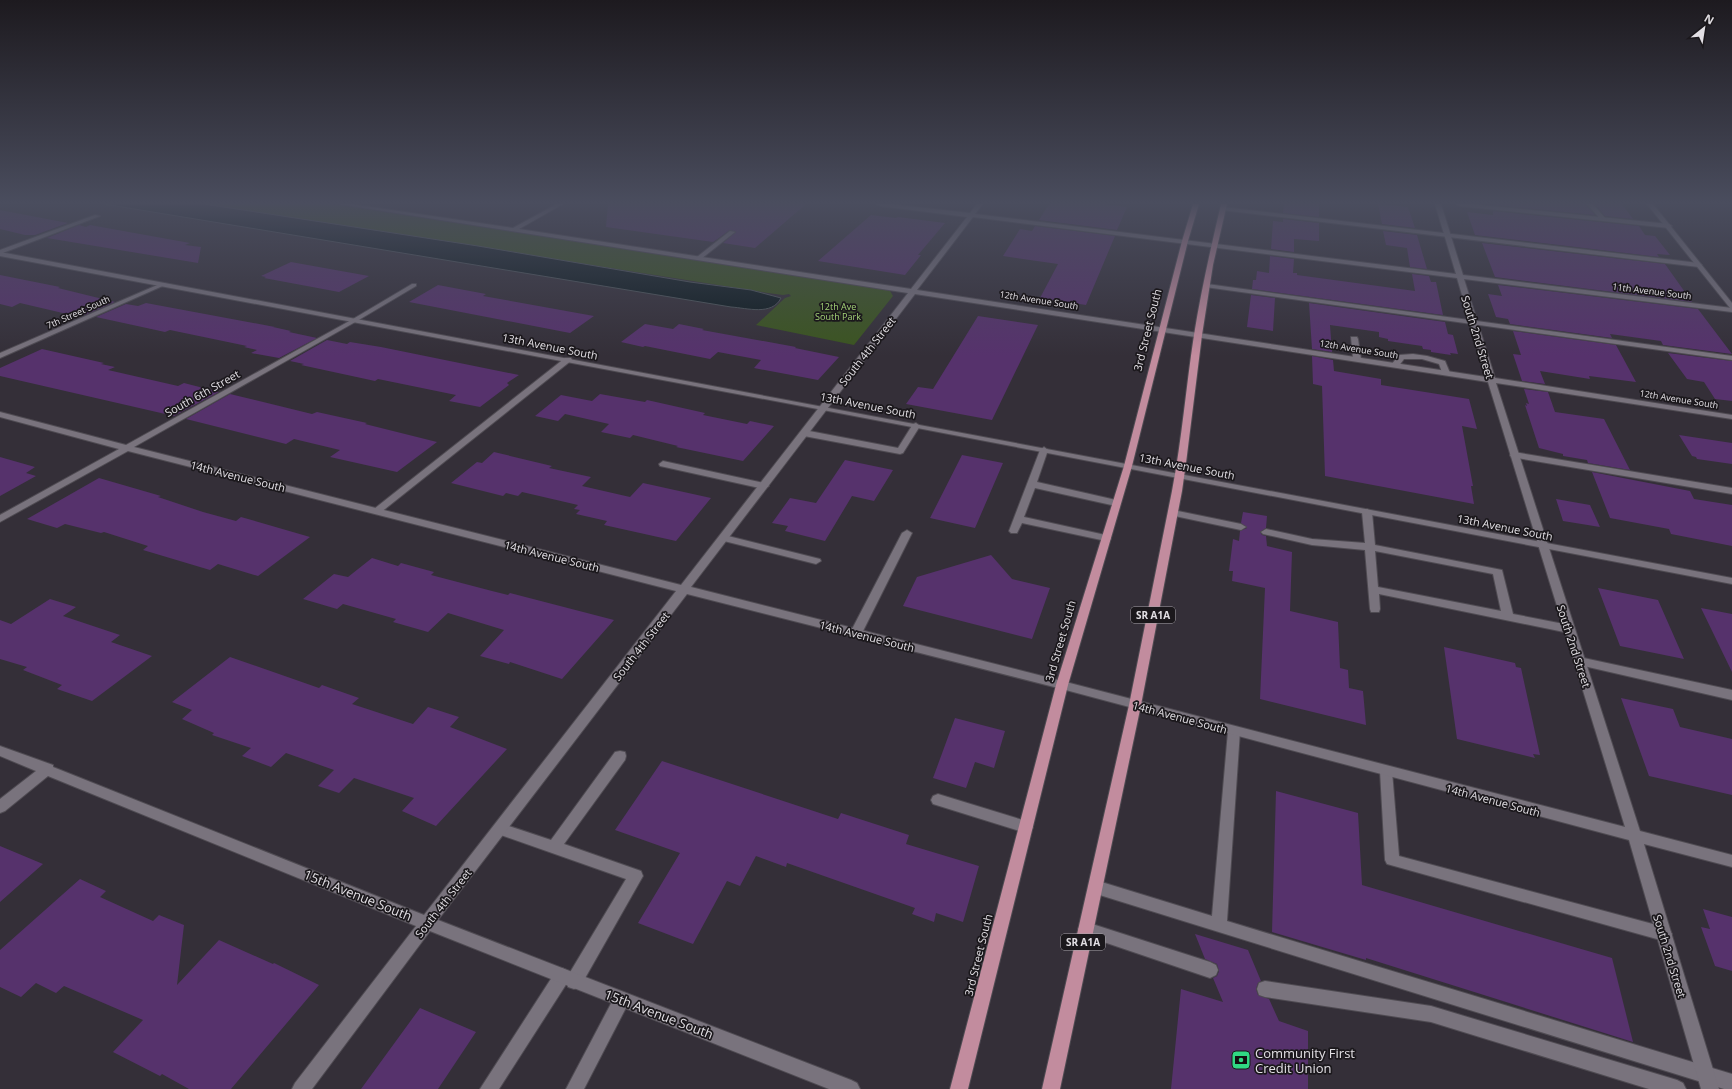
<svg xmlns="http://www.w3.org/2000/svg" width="1732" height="1089" viewBox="0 0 1732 1089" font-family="'Open Sans',sans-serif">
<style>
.green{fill:#3b551f}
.water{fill:#0c1a1e;stroke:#4c5559}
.building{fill:#56326c}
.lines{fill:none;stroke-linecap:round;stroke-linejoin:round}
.service-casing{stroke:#4f4b52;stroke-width:2}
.minor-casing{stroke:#4f4b52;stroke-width:2}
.tertiary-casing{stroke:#4f4b52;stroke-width:2}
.primary-casing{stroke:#4f4b52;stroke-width:2}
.service{fill:#79737d;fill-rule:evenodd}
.minor{fill:#79737d;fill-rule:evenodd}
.tertiary{fill:#79737d;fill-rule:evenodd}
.primary{fill:#c28c9e;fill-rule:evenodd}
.labels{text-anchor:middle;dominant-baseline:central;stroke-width:3.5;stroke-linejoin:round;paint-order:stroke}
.far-street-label{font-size:9px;fill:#e2dfe4;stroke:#1b181c}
.far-park-label{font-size:9px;fill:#a5d578;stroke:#1b181c}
.shield{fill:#1b181c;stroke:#a6a3a8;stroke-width:1}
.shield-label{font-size:10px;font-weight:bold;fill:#e2dfe4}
.street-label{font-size:11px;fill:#e2dfe4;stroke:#1b181c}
.near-street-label{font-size:13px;fill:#e2dfe4;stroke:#1b181c}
.near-poi-label{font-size:13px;fill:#e2dfe4;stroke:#1b181c;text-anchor:start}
</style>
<rect width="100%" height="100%" fill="#342f38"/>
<!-- green -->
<path class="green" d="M205 204H332L889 289 893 296 854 345 756 325 785 298 791 296 789 294 783 295 768 293Z"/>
<!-- water -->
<path class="water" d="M104 204H204L478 246 690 282 751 290 781 298C772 316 747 308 731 307Z"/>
<!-- building -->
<path class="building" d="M608 204H806L755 248 723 243 736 232 730 230 713 242 606 227Z
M1049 204H1103L1127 207 1117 230 1039 220Z
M1284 204H1319V217L1283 213Z
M1378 204 1408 207 1415 228 1382 224Z
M1494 204H1586L1595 215 1494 205Z
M1595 204H1622L1633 219 1605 216Z
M0 210 68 223 35 235H25L0 229Z
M1493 211 1639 226 1645 235 1655 236 1670 255 1657 254 1659 257 1475 235 1467 212 1493 215Z
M871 215 896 218 898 217 945 223 918 255H921L905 275 818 261Z
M1283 219 1319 223V241L1294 239V252L1271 249 1273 221 1283 222Z
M79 225 86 227 90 225 190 243 185 245 201 247 198 263 47 238Z
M1035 226 1115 236 1086 305 1040 298 1058 264 1003 256 1020 229 1032 231Z
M1383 231 1417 235 1427 269 1410 267 1407 248 1386 245Z
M1482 243 1665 264 1692 302 1495 277Z
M1270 256 1294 259 1293 273H1297V275L1415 291 1412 274 1429 276 1431 282H1436L1443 315 1252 289 1253 280H1256L1257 271 1269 273Z
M291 262 369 276 339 292 264 278 266 277 261 276Z
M0 275 60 287 58 288 115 302 85 315 72 312 67 314 20 303 12 307 0 304Z
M438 285 486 294 483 296 594 316 570 333 409 302Z
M1498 285 1698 309 1732 354 1663 345 1661 341 1610 334 1612 338 1510 324 1508 319 1496 317 1488 294 1502 296Z
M1251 295 1275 298 1273 331 1247 327Z
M146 303 275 327H273L291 331 289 332 317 338 279 358 251 353 257 350 244 347 247 346 170 330 165 332 96 317 126 304 138 306Z
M1309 303 1445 322 1448 334 1453 335 1458 354 1450 353 1451 355 1431 352V350L1423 349 1422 346 1388 341V339L1379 337V332L1330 325 1332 352 1312 349Z
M978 316 1038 325 992 420 906 404 918 387 933 389Z
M645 324 673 329 679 324 704 329 702 330 796 347 795 348 839 357 818 380 754 368 761 360 718 352 710 359 645 346 643 347 621 342Z
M1513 331 1616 345 1636 382 1589 376 1590 379 1540 371 1545 384 1522 381 1513 354 1521 355Z
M327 340 347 344 350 342 381 347 519 375 507 383 509 385 480 407 449 401 456 395 378 379 375 381 301 365 304 364 290 361Z
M42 349 104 363 101 364 115 367 108 370 178 386 184 383 219 392 174 416 0 376V368Z
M1668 353 1732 361V401L1715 399 1704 382 1687 379Z
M1312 356 1333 360 1334 371 1381 379V385L1469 399 1477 429 1462 426 1473 486H1471L1474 504 1325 476 1322 386 1313 384Z
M1524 389 1548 392 1555 412 1604 419 1630 470 1588 463 1587 460 1563 456V454L1539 448 1525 405 1527 406 1526 403 1529 404Z
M230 394 312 414 317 412 367 423 365 424 437 442 397 472 330 457 340 450 294 439 286 444 186 419Z
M600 394 645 402 647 400 705 413 703 415 747 424 750 421 774 426 743 461 676 447 678 446 633 435 630 438 601 432 609 424 565 414 558 421 535 416 561 395 592 401Z
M1679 435 1732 443V464L1697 459 1696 457 1692 456Z
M494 452 552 466 549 468 591 477 582 486 630 497 643 483 711 498 676 541 604 525 607 521 576 514 580 510 574 509 578 505 522 492 518 496 506 493 503 496 451 483 477 462 482 463Z
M962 455 1003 463 975 528 930 518Z
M0 457 35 467 26 473 36 476 0 496Z
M845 460 893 470 874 501 852 496 825 541 785 531 788 526 772 523 790 498 816 503Z
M1592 472 1690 491 1694 499 1732 505V546L1671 534 1669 529 1610 518Z
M99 478 161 496 158 497 203 512 236 521 241 517 310 537 258 576 218 564 210 570 143 550 148 546 104 532 101 533 65 524 57 528 27 519Z
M1556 499 1590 505 1600 527 1563 521Z
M1243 512 1267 516 1266 528 1260 532 1262 535 1266 536 1267 546 1292 552 1290 611 1338 622 1340 668 1348 670 1349 688 1363 691 1366 725 1260 699 1265 588 1232 581 1233 571H1229L1233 539 1239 541 1240 531 1247 528 1241 523Z
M991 555 1012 579 1050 588 1032 639 903 606 917 577Z
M372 558 398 566 401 563 434 572 431 575 492 591 508 595 510 593 614 620 562 679 510 662 509 664 480 656 504 630 448 613 428 632 393 622 396 619 343 604 337 609 303 599 334 574 348 577Z
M1598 588 1658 600 1684 659 1620 646Z
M50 599 76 607 63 616 120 635 111 642 152 656 92 701 57 689 62 685 23 670 27 667 0 659V620L11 624Z
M1701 608 1732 614V672Z
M1444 647 1515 663 1516 667 1521 668 1540 755 1533 754 1535 758 1457 739Z
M230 657 319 688 322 685 359 698 352 704 413 724 428 707 459 717 450 727 507 749 436 826 402 811 414 798 354 778 339 793 318 786 334 770 286 753 271 767 242 756 251 748 212 735 214 733 182 719 192 710 172 702Z
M1621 698 1673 709 1680 727 1732 739V795L1649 776Z
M955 718 1005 731 994 768 975 762 966 788 933 778Z
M662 761 838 819 841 813 909 835 906 844 979 866 963 922 936 913 934 922 912 914 915 908 787 863 786 867 756 856 740 886 727 881 693 944 638 923 680 853 615 830Z
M1276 791 1358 813 1362 885 1612 958 1633 1042 1366 958V960L1272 932Z
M0 846 43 864 0 902Z
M80 879 106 891 100 897 153 921 159 915 184 925 177 985 219 940 273 964 274 963 319 985 231 1089H189L162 1074 160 1076 113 1052 143 1020 64 986 56 993 36 983 21 997 0 987V950Z
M1703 909 1732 917V971L1715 966 1701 927 1710 929Z
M1195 934 1248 950 1261 981 1258 983 1256 989 1258 995 1269 999 1279 1021 1308 1031V1089H1171L1181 989 1223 1002 1213 978 1217 976 1219 971 1217 964 1205 959Z
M420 1008 476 1032 438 1089H361Z"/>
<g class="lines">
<defs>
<path id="service" d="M1587 204H1593L1605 218V220H1601Z
M1223 207 1699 263 1702 265 1699 267 1221 210 1220 209Z
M730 231 735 232 701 259H697V257Z
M1207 284 1732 356V360L1205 287V285Z
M1351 337H1357L1358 339 1361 359 1360 361H1354L1353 359Z
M1413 354 1427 356 1445 361 1450 373 1449 375H1443L1439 364 1422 359H1404L1398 367H1392L1391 365 1399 355Z
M565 358H571L572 360 380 513H374L372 511 374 509Z
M916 423 920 426 903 453 900 454 804 436 800 433 804 430 898 448 913 424Z
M1044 447 1048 450 1037 482 1116 500 1121 503 1116 506 1035 488 1024 517 1110 536 1111 538 1110 540 1106 541 1022 523 1017 533H1011L1009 531 1040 450Z
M1514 452 1732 488V494L1511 457 1510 455Z
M663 461 764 483 769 486 764 489 660 466 659 464Z
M1367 509 1372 512 1375 545 1502 570 1513 614 1569 625 1573 626 1575 629 1573 632 1569 633 1379 594 1380 609 1379 612H1371L1370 609 1365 550 1312 545 1263 534 1261 532 1266 529 1312 539 1365 543 1362 512ZM1375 551 1493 574 1501 611 1378 587Z
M1173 510 1241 524 1246 527 1241 530 1170 515 1168 513Z
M907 530 912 533 862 633 860 636H852L850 633 902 533Z
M724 535 820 559 821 561 816 564 720 540 719 538Z
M1579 657 1732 690V700L1575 664 1573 661 1575 658Z
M1234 726 1238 728 1240 731 1227 921 1732 1074V1089H1724L1090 892 1088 887 1090 882 1095 880 1212 916 1228 731 1230 728Z
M620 751 625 752 626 756 625 760 564 844 641 871 643 876 580 987 574 989 568 987 567 983 499 1089H480L556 971 562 968 568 971 569 974 626 879 495 833 493 829 495 825 500 823 551 840 615 752Z
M1386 766 1391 767 1392 771 1399 856 1664 927 1669 929 1672 934 1669 939 1664 941 1387 864 1385 860 1380 771 1381 767Z
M938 794 1026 821 1031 823 1033 827 1031 831 1026 833 933 804 931 800 933 796Z
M1086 922 1210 962 1216 965 1218 970 1216 975 1210 978 1086 936 1081 934 1078 929 1081 924Z
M1265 981 1431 1006 1677 1080 1683 1083 1686 1089H1649L1431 1022 1265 997 1259 995 1257 989 1259 983Z
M622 992 628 994 630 1000 584 1089H566L616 994Z"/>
<path id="minor" d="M339 204H351L513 228 557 204H563L519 229 911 289 967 217 880 206 877 204H890L970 213 977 204H983L975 214 1456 274 1435 204H1441L1463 275 1732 308V312L1464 279 1495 378 1732 415V419L1496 383 1640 831 1732 855V867L1644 844 1719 1089H1701L1629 840 1062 689 687 594 438 920 851 1080 857 1083 860 1089H829L430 931 312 1089H292L295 1083 416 926 48 776 5 811 0 813V799L36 771 0 756V746L53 765V767L424 915 676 591 128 451 0 522V515L119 449 0 417V412L126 445 353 319 412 284H416V286L357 321 134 447 681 585 908 293ZM973 217 1457 278 1486 377 917 290ZM915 294 1488 382 1625 827 1062 681 691 587Z
M1456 204H1471L1669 224 1672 226 1669 228 1459 206Z
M95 215 100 216 0 254V250Z
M162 283 167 284 0 358V353Z"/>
<path id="tertiary" d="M1647 204H1653L1732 303V309L1730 308Z
M0 252 1732 578V584L823 410 0 256Z"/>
<path id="primary" d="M1193 204H1199L1188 241 1132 466 1068 685 968 1089H950L1056 685 1124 466 1182 241Z
M1221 204H1227L1213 265 1202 335 1186 463 1182 491 1141 705 1060 1089H1042L1129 705 1172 491C1182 439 1186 387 1194 335 1201 291 1211 247 1221 204Z"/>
</defs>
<!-- service casing -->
<use href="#service" class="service-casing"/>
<!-- minor casing -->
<use href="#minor" class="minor-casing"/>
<!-- tertiary casing -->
<use href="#tertiary" class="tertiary-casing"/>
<!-- primary casing -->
<use href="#primary" class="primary-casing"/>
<!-- service -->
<use href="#service" class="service"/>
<!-- minor -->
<use href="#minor" class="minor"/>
<!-- tertiary -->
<use href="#tertiary" class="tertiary"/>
<!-- primary -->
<use href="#primary" class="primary"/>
</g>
<!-- sky -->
<linearGradient id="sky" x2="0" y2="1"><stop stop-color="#1d1a1f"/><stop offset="0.57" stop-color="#4a4d5e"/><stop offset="1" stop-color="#4a4d5e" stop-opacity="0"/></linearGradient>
<rect width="1732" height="356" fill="url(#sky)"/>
<!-- icons -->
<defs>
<symbol id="bank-square" viewBox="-11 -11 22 22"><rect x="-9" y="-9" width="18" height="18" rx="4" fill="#30d883" stroke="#1b181c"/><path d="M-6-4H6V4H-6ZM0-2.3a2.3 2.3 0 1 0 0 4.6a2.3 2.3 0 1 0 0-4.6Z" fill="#111"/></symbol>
</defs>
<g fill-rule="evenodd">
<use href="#bank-square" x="1230" y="1049" width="22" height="22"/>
</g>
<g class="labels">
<!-- far-street labels -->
<g class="far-street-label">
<text transform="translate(1652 291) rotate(7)">11th Avenue South</text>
<text transform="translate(1039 300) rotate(9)">12th Avenue South</text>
<text transform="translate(78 312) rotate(-24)">7th Street South</text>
<text transform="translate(1359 349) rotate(9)">12th Avenue South</text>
<text transform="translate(1679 399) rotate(9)">12th Avenue South</text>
</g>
<!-- far-park labels -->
<g class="far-park-label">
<text x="838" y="306">12th Ave<tspan x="838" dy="10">South Park</tspan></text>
</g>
<!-- shield labels -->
<g class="shield">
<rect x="1131" y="607" width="44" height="16" rx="3"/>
<rect x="1061" y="934" width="44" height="16" rx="3"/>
</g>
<g class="shield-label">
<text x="1153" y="615">SR A1A</text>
<text x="1083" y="942">SR A1A</text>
</g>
<!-- street labels -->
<g class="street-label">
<text transform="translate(1147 330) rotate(-76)">3rd Street South</text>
<text transform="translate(1478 337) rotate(73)">South 2nd Street</text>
<text transform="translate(550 346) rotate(11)">13th Avenue South</text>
<text transform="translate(867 351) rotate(-52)">South 4th Street</text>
<text transform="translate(202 393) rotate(-29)">South 6th Street</text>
<text transform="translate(868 405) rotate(11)">13th Avenue South</text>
<text transform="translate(1187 466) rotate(11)">13th Avenue South</text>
<text transform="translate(238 476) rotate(14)">14th Avenue South</text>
<text transform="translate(1505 527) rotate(11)">13th Avenue South</text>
<text transform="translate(552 556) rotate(14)">14th Avenue South</text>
<text transform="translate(867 636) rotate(14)">14th Avenue South</text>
<text transform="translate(1060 641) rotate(-74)">3rd Street South</text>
<text transform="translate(641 646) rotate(-52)">South 4th Street</text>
<text transform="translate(1574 646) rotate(72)">South 2nd Street</text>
<text transform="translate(1180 717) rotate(15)">14th Avenue South</text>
<text transform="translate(1493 800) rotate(15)">14th Avenue South</text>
<text transform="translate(443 903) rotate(-52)">South 4th Street</text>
<text transform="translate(978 955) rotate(-76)">3rd Street South</text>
<text transform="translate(1670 956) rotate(73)">South 2nd Street</text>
</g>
<!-- near-street labels -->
<g class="near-street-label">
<text transform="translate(358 895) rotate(22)">15th Avenue South</text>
<text transform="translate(659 1014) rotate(21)">15th Avenue South</text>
</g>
<!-- near-poi labels -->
<g class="near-poi-label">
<text x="1255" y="1053">Community First<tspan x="1255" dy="15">Credit Union</tspan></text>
</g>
</g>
<!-- north arrow -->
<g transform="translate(1704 28) rotate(30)" stroke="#1b181c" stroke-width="3" paint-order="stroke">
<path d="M0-3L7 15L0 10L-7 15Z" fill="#e2dfe4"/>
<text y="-6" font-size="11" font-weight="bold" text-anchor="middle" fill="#e2dfe4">N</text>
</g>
</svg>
